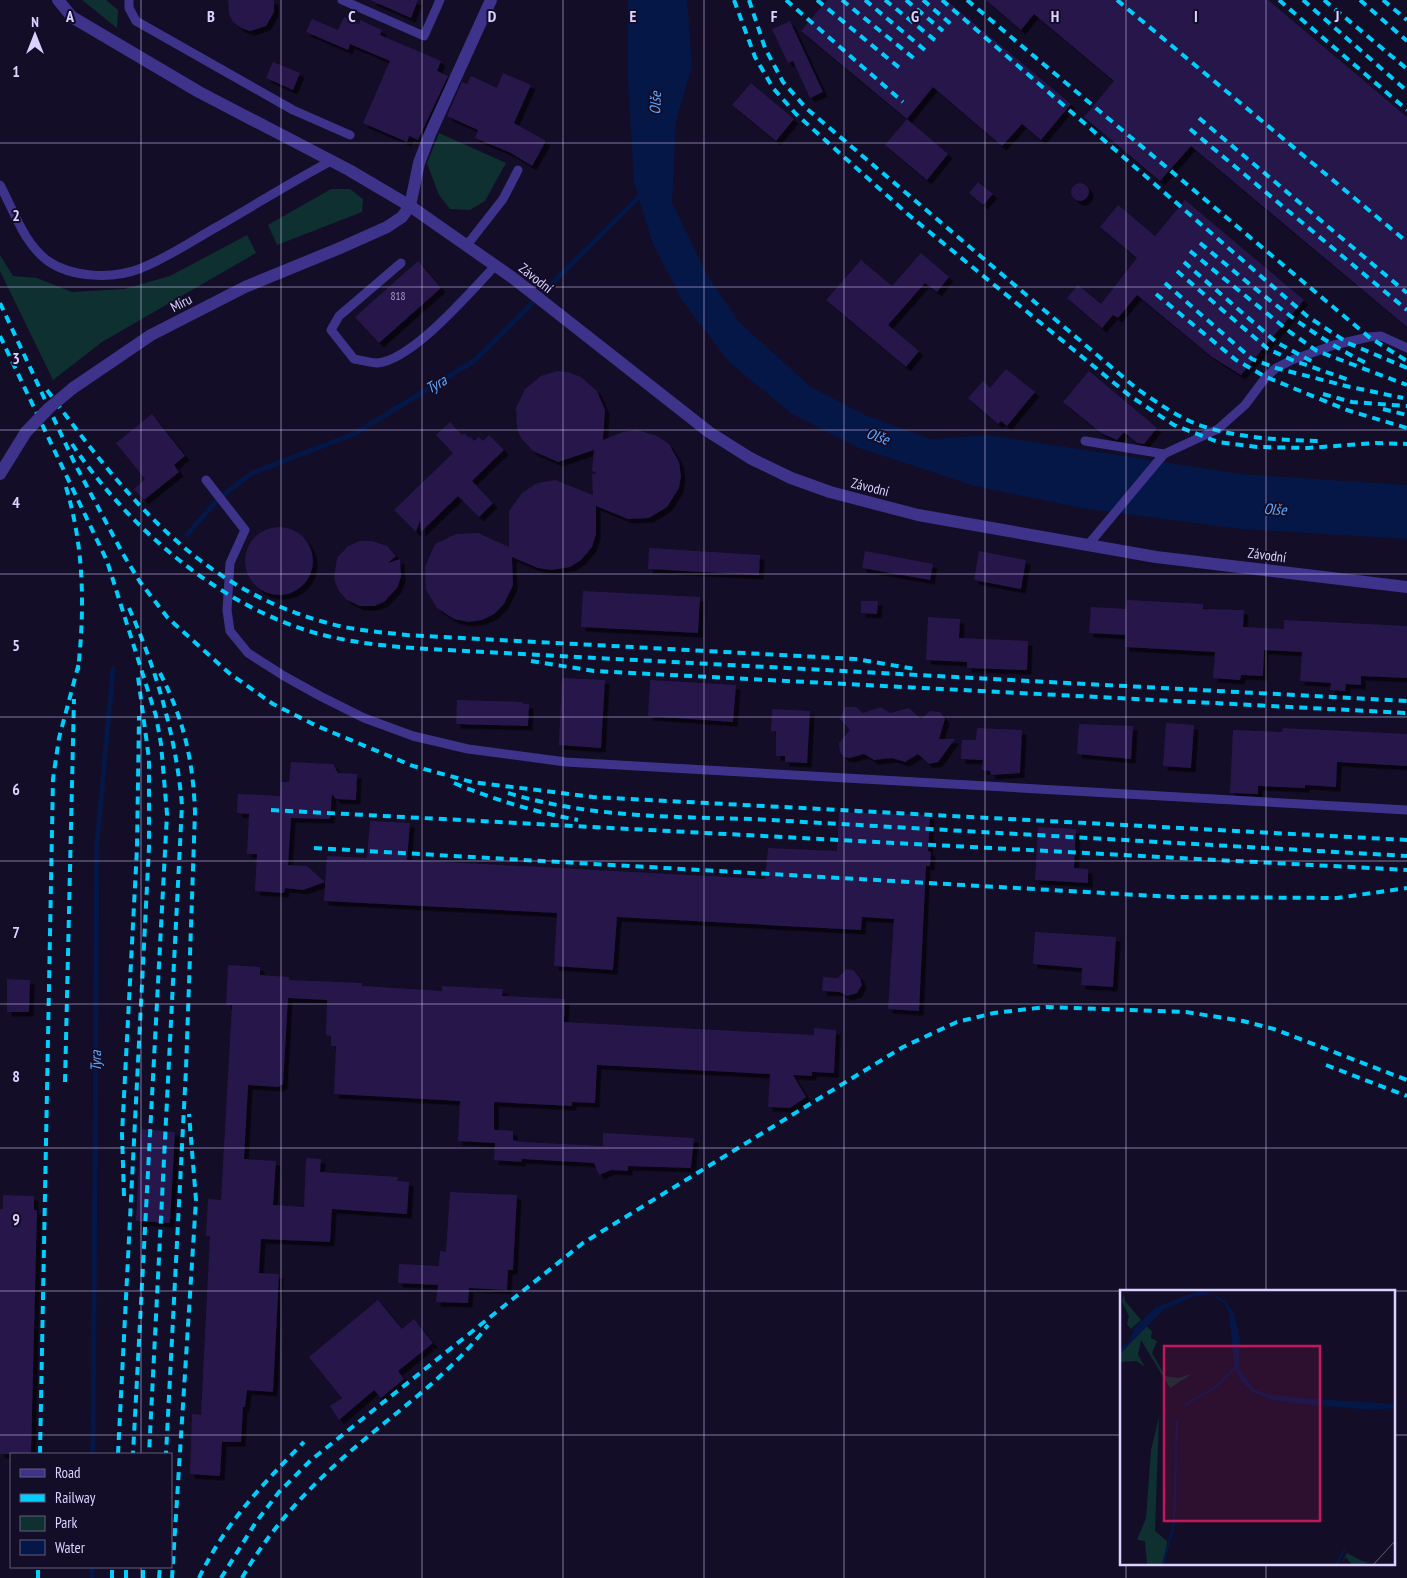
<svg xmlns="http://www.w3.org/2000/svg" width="1407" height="1578" viewBox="0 0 1407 1578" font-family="'PT Sans Narrow',sans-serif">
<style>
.green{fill:#0f3031}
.water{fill:#051747}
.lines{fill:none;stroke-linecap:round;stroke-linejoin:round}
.stream{stroke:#051747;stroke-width:5}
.building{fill:#25174a;filter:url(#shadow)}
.service{stroke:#3e338a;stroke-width:9}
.minor{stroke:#3e338a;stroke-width:12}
.tertiary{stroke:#3e338a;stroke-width:12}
.rail{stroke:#00cefd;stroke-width:4;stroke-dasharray:8 6;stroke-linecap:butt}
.minor-bridge{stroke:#3e338a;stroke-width:12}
.grid{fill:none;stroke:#dbd2ff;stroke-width:1;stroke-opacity:0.55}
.labels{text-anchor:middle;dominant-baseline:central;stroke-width:4;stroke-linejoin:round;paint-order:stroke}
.number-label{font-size:11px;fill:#aea3d2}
.street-label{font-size:14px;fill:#dbd2ff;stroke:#130d27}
.water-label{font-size:15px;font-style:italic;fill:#60a8ff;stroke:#130d27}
.inset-river{fill:none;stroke:#051747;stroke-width:2.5}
.inset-road{fill:none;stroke:#635c7d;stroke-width:1}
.view{fill:#c2185b;fill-opacity:0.15;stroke:#c2185b;stroke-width:2.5}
.inset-edge{fill:none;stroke:#dbd2ff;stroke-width:2.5}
.grid-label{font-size:16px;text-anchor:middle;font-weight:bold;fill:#dbd2ff;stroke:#130d27;stroke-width:4;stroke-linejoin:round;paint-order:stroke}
</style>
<defs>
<filter id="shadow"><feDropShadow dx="4.5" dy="4.5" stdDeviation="0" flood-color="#0009"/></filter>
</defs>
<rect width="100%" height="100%" fill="#130d27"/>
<!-- green -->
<path class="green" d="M82 0H106L118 10 117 28Z
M439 133 506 163 485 201 470 210 450 209 439 195 427 163Z
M331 189H350L363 199 362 212 277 245 268 225Z
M247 235 256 253 102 342 53 380 0 271V255L13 276 37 278 72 292 124 289 170 276Z"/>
<!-- water -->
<path class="water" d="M628 0H687L692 67 676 121 672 202 707 275 739 322 811 387 865 415 931 439 988 435 1241 474 1407 485V539L1241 529 1081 508 975 486 859 448 792 414 729 362 682 300 653 244 634 183 628 81Z"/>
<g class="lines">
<!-- stream -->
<path class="stream" d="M187 535 218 499 252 473 354 434 474 361 642 194
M93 1454 97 843 113 669
M92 1578V1567"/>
</g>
<!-- building -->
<path class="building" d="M228 0H274V12L266 26 250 31 241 28 233 22 229 14Z
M370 0H418L411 18Z
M827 0H946L1071 104 1041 140 1022 124 1002 146 933 87 907 119 801 31Z
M986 0H1268L1407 117V327L1191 146 1160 181 1084 117 1114 81 1034 14 1021 30Z
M344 17 359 24 360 20 382 30 380 35 441 61 437 71 448 76 418 140 409 136 407 142 363 123 390 61 350 44 348 50 306 32 312 19 338 30Z
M790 21 823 92 810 98 793 61 788 63 772 29Z
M273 62 300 73 293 90 266 78Z
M503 73 531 85 514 123 546 141 532 166 511 153 475 138 478 130 447 116 462 82 467 84 471 76 497 88Z
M751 83 794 119 776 141 732 105Z
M907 119 948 154 927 180 885 145Z
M978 182 993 194 983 205 969 193Z
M1071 192a9 9 0 1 1 18 0a9 9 0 1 1-18 0Z
M1185 200 1304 300 1241 375 1212 357 1137 295 1118 318 1113 315 1102 328 1067 298 1078 285 1101 304 1137 258 1100 227 1118 205 1155 236Z
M921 253 949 277 937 292 925 283 888 325 919 351 906 367 826 300 861 260 892 286Z
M418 261 441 288 379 343 355 317Z
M1006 369 1035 392 1007 426 1001 421 998 424 968 398 983 381 990 388Z
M557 371 568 372 581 377 597 391 605 410 603 440 623 432 637 430 657 436 669 444 679 462 681 476 679 488 667 507 649 518 628 519 596 506V534L592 547 581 560 570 567 551 570 538 568 512 557 513 585 504 604 494 614 482 620 468 622 454 619 437 608 426 590 425 567 435 544 456 534 478 533 509 547V511L522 493 537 483 539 486 538 483 555 480 593 495 592 474 597 473 592 471 594 450 558 462 533 451 521 438 517 429 516 408 525 389 541 376Z
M1089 371 1157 428 1144 444 1137 443 1124 432 1117 440 1101 433 1063 402Z
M152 414 185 456 174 465 179 472 144 500 134 489 145 479 116 443Z
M450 422 462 435 464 433 469 438 470 436 474 441 479 437 483 441 489 435 504 450 472 481 493 503 479 517 458 496 421 532 420 520 416 532 394 510 453 453 436 435Z
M245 561a34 34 0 1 1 68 0a34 34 0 1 1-68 0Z
M360 541H372L387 546 396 556 388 563 400 559 401 577 397 588 384 602 374 606H360L347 600 338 590 334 578 337 558 348 546Z
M649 548 760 555 759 575 648 569Z
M865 551 933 564 930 580 862 568Z
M979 551 1026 560 1021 589 974 580Z
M583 591 700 597 698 633 581 627Z
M1127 600 1203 604V609L1244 610 1243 627 1284 629V620L1407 626V678L1361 676V685L1346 684 1345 691 1330 690 1331 683 1300 681 1302 652 1264 650 1263 676 1241 675 1240 680 1213 678 1215 652 1125 647V635L1089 633 1091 607 1126 609Z
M861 601H878L877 614 861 613Z
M928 617 960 619 959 638 1028 641 1027 670 967 668V662L926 660Z
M562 678 605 680 601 748 559 745Z
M650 680 736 685 733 722 648 716Z
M457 700 523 702V704H529L528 726 456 724Z
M845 707H856L863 713 881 707 890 713 909 708 921 719 930 711 940 712 945 719 939 739H955L938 762 929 764 918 754 905 762 892 758 874 760 864 754 850 758 844 757 840 752 839 743 850 730 840 719Z
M772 709 810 711 807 763 785 762V756H776V731H771Z
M1166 723 1194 725 1191 768 1163 766Z
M1079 724 1133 726 1131 759 1077 754Z
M977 728 1022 730 1020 773 991 775 990 771 982 770 983 760 961 759 962 740H976Z
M1283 728 1407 734V766L1337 762 1336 787 1305 785V788L1258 786V794L1230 793 1233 730 1282 732Z
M291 762 333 764 338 773 357 774 356 800 336 799 332 794 330 819 291 818 288 865 307 866 325 882 303 890 285 888 284 893 255 891 257 854H247L249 814 237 813 238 794 280 796 281 782H289Z
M839 812 930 815 928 851 931 852 930 866H926L919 1011 888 1009 894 919 862 917 861 930 617 917 613 970 554 966 557 913 324 901 327 856 367 858 370 821 410 823 407 860 765 879 768 848 837 851Z
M1038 827 1076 829 1074 868 1088 869V883L1035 880Z
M1035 932 1116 937 1113 987 1081 985 1082 968 1033 964Z
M228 965 260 967V975L289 977V980L362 983V986L442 991V986L503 989 502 996 565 999 564 1022 814 1035V1028L836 1030 834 1073 812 1072V1076L793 1075 806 1097 790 1108 768 1107 770 1074 597 1065 595 1103 572 1102V1106L494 1102V1130L513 1131V1140L522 1142 603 1146V1133L694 1138 691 1168 628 1166V1171L611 1170 599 1175 594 1163 522 1159 521 1162 494 1160 495 1143 458 1141 460 1101 334 1094 336 1046H331V1036L326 1035 327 1000 288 998 283 1085H280L279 1087 248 1085 244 1159 276 1161 273 1205 304 1207 306 1158 321 1159 320 1172 398 1177 397 1181 409 1182 407 1214 332 1209 330 1242 261 1239 259 1273 279 1274 273 1392 247 1390 245 1407H243L241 1442H222L220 1476 190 1474 192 1414 201 1415 210 1236H206L208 1199 221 1200 232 1005H226Z
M846 969 853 970 860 978 862 985 857 993 847 996 840 992 822 991 823 977 838 978Z
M7 979 30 980 29 1012H7Z
M141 1129 175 1132 170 1223 136 1221Z
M450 1192 517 1195 513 1270H508L507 1290 469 1288 468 1303 436 1302 438 1285 398 1283 399 1264 439 1266 440 1251 446 1252Z
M3 1195 34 1196V1210H37L31 1454H0V1209H3Z
M378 1300 402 1329 414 1319 433 1343 398 1371 404 1379 381 1398 374 1390 339 1420 330 1406 342 1398 309 1357Z"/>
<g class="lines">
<!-- service -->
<path class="service" d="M129 0V8L136 21 293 110 350 135
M342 0 424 36 440 0
M0 185C14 211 24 244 48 261 72 278 113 279 139 269 165 259 189 243 213 229 252 207 291 182 331 161
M467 245 503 199 518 170
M401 263 339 316 331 330 354 359C361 360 370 363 377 363 413 360 471 291 495 266
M1085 441 1164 454 1218 429 1245 405 1266 377 1276 368 1292 360 1334 345 1369 337 1381 336 1407 348
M206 480 245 530 230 563 227 610 230 631 248 653 284 676 320 696 364 718 413 736 468 749 566 762 1407 810
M1088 545 1164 454"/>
<!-- minor -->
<path class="minor" d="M73 388 151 335 245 287 340 248 387 227 402 217 410 206 419 163 430 134 491 0
M0 474 26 432"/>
<!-- tertiary -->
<path class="tertiary" d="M58 0 72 17 199 92 349 170 410 206 513 278 709 432 750 458 791 478 830 492 918 515 1156 557 1407 587"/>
<!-- rail -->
<path class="rail" d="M734 0 755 57 773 88 796 114 910 216 1130 396 1174 425 1218 442 1258 447 1308 448 1376 443 1407 444
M749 0 765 48 783 82 806 108 1136 388C1156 402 1176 416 1199 425 1237 438 1279 440 1318 441
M786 0 903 102
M817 0 902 70
M842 0 916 60
M865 0 926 51
M885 0 936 41
M906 0 943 31
M923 0 952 25
M942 0 1307 316 1348 343 1407 368
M967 0 1369 337 1407 361
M1117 0 1407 242
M1279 0 1407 110
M1303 0 1407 91
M1324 0 1407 69
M1360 0 1407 41
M1383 0 1407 20
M1199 118 1407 293
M1190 129 1407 310
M1200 243C1255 288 1303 332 1368 364
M1190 251 1290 332 1317 351 1407 385
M1184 262 1276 342 1313 362
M1177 271 1268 349 1292 360 1352 381
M1165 283 1252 359 1276 368 1346 386 1403 398
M1156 294 1236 360 1266 377 1347 410 1407 428
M0 303 75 464 123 554 140 582 168 618 229 673 273 704 317 726 413 766 472 782 593 797 1407 840
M0 336 107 561 156 716 161 744 167 814 133 1454
M47 390C123 493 195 586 324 622 351 630 379 632 407 635L856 659 915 669
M1323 394 1352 402 1407 406
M1383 409 1407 415
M72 444C129 529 222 609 323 635 376 648 431 649 485 652L1407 701
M66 487C84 547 85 607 78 670
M129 608C157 671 176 737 182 805L149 1454
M531 661 594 671 1407 713
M160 673C184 720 193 760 195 812L186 1069 166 1454
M454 783C495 800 535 812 578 820
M508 793C587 817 671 817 752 819L1407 856
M271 810 1407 870
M314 848 1174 897 1337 898 1407 888
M1326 1065 1407 1096
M65 1082 74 699
M124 1196 122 1134 137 848 139 716
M40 1454 53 779 59 738 79 663
M118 1454 149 847V759L138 677
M38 1578V1567
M112 1578V1567
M126 1578V1567
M143 1578V1567
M159 1578 160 1567
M172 1578 196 1200 189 1114
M199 1578C226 1522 261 1486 304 1442
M221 1578 256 1522 279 1492 311 1460 583 1243 903 1047 957 1022 994 1013 1046 1007 1186 1012 1243 1021 1274 1029 1407 1080
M242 1578C272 1525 313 1483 359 1444 404 1406 452 1372 488 1325"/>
<!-- minor-bridge -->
<path class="minor-bridge" d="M26 432 49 408 73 388"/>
</g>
<!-- grid -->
<path class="grid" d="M141 0V1454M281 0V1578M422 0V1578M563 0V1578M704 0V1578M844 0V1578M985 0V1578M1126 0V1292M1266 0V1292M0 143H1407M0 287H1407M0 430H1407M0 574H1407M0 717H1407M0 861H1407M0 1004H1407M0 1148H1407M0 1291H1407M0 1435H1121M1393 1435H1407M1126 1564V1578M1266 1564V1578M141 1567V1578"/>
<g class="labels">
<!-- number labels -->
<g class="number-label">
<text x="398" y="296">818</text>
</g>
<!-- street labels -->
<g class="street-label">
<text transform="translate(536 278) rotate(38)">Závodní</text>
<text transform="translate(181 303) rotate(-28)">Míru</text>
<text transform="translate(870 487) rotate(14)">Závodní</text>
<text transform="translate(1267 555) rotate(7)">Závodní</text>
</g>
<!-- water labels -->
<g class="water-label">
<text transform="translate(655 103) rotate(-88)">Olše</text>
<text transform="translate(436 384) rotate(-31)">Tyra</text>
<text transform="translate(878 436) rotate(20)">Olše</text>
<text transform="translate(1275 509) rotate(4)">Olše</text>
<text transform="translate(95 1061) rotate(-90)">Tyra</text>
</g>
</g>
<!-- overview -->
<g transform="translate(1120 1290)">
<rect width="275" height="275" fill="#130d27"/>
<path d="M4 4 5 11 21 30 11 39 7 34 9 26 2 12ZM25 35 32 41 31 48 37 51 32 63 45 86 58 88 72 84 50 98 21 50 18 65 25 77 17 71 0 72V64ZM39 127 35 241 47 251 46 262 42 275H27L25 251 17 250 26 228 31 160ZM227 263 242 271 250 273 232 275 226 267 221 274Z" fill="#0f3031"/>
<path d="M81 0 102 8 114 22 120 50 119 78 134 99 147 104 182 108 275 114V118L253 120 182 114 152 110 132 102 120 89 114 76 109 23 105 14 90 4 72 7 43 20 0 64V58L10 51 14 38 36 17Z" fill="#051747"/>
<path class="inset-river" d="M65 115 97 96 116 77M43 275 54 233 57 130M216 275 225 259"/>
<path class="inset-road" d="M253 275 275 251"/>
<path class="view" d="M44 56H200V231H44Z"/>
<rect width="275" height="275" class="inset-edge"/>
</g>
<g class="grid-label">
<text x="70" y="22">A</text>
<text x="211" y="22">B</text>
<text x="352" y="22">C</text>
<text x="492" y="22">D</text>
<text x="633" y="22">E</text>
<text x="774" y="22">F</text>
<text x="915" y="22">G</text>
<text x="1055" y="22">H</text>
<text x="1196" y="22">I</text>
<text x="1337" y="22">J</text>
<text x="16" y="77">1</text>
<text x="16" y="221">2</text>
<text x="16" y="364">3</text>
<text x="16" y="508">4</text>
<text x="16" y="651">5</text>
<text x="16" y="795">6</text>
<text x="16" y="938">7</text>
<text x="16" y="1082">8</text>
<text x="16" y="1225">9</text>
</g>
<!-- legend -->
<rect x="10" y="1453" width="162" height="115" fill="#130d27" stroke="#635c7d"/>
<rect x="20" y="1469" width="25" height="8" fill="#3e338a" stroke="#635c7d"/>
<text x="55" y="1478" font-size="15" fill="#dbd2ff">Road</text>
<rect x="20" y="1494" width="25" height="8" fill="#00cefd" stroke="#635c7d"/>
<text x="55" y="1503" font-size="15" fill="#dbd2ff">Railway</text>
<rect x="20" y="1516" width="25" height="15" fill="#0f3031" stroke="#635c7d"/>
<text x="55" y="1528" font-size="15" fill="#dbd2ff">Park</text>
<rect x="20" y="1540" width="25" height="15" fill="#051747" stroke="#635c7d"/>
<text x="55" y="1553" font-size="15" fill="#dbd2ff">Water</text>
<!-- north arrow -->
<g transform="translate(35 35)" stroke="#130d27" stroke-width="4" paint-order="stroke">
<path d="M0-4L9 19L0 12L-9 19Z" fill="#dbd2ff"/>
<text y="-8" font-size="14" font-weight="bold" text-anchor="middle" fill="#dbd2ff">N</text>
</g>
</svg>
